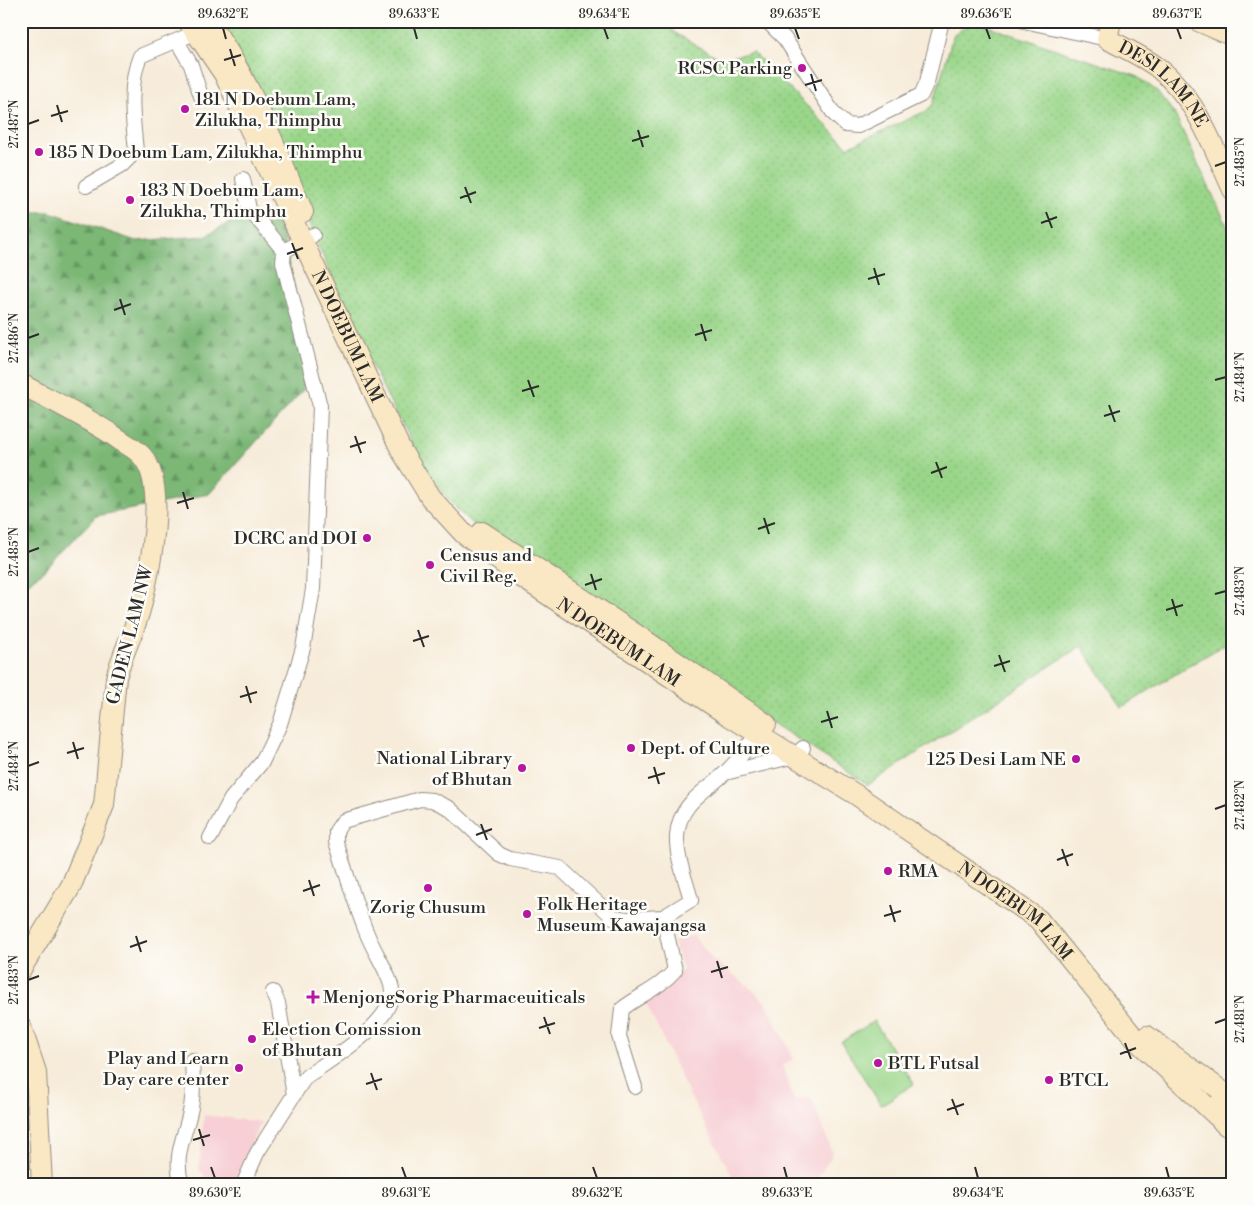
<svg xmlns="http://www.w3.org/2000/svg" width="1254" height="1206" viewBox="0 0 1254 1206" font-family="'Libre Bodoni',serif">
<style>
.built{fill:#f7cfd5}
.grass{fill:url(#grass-dots);stroke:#62805a}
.forest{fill:url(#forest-firs);stroke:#537150}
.green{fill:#9ad68a;stroke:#62805a}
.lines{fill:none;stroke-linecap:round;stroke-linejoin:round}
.stream{stroke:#4aacc9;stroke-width:4}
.street-casing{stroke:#918c82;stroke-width:16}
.secondary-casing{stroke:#918c82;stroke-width:22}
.street{stroke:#fff;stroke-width:14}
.secondary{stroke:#fae7c3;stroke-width:20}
.ticks{fill:none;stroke:#2b2b2b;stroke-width:2}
.poi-dot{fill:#b5179e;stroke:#fdfcf7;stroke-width:2}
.labels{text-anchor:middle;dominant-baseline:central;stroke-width:5;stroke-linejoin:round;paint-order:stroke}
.poi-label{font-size:18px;fill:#2b2b2b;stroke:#fdfcf7;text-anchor:start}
.street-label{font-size:18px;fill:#2b2b2b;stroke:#fdfcf7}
.neatline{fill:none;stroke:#2b2b2b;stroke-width:2}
.ticks-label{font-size:12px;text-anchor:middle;fill:#2b2b2b}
</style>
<defs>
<pattern id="grass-dots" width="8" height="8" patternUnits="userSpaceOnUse" patternTransform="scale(1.25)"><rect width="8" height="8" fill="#9ad68a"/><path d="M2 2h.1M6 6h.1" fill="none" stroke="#85b877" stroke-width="1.8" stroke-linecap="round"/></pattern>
<pattern id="forest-firs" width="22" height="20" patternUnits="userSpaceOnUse" patternTransform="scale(1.25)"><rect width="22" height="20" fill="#7bb776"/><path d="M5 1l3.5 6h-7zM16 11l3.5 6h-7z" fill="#659561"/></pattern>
</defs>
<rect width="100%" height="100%" fill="#fdfcf7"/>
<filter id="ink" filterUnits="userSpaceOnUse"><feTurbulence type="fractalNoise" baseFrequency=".02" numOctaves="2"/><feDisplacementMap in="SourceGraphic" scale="10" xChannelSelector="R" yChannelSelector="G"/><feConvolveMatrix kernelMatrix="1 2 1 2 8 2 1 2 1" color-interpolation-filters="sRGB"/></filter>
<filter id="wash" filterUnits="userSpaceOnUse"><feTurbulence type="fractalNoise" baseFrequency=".0096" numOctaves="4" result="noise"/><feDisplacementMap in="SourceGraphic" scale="20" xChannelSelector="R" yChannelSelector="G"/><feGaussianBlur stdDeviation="1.12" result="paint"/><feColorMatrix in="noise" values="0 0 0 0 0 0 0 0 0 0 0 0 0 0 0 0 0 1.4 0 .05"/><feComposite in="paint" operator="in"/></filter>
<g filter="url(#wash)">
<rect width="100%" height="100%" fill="#f7ecda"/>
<!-- built -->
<path class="built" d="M693 935 712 959 750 987 768 1006 786 1043 794 1060 782 1065 794 1100 811 1097 832 1152 830 1159 813 1185H737L691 1098 639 989 684 970 673 942Z
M204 1115 261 1122 232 1185H211L199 1169Z"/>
<!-- grass -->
<path class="grass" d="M208 21H665L675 33 721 59 753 52 848 147 926 111 933 104 953 36 972 21 1136 76 1157 91 1174 113 1233 238V639L1122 707 1081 646 868 785 488 538 456 509 428 475 361 345 263 117Z"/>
<!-- forest -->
<path class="forest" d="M21 212H50L136 241 204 236 233 221 280 223 313 379 209 494 96 516 45 570 21 588Z"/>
<!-- green -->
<path class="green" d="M874 1021 914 1084 881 1105 841 1042Z"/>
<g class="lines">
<!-- stream -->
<path class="stream" d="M1229 1185 1233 1184"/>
</g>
</g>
<g filter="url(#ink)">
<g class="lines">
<defs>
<path id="street" d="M767 21 785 39 834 114 846 125 858 126 921 95 927 82 942 21
M1024 21 1107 39
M177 41 191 65 201 96
M243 179 249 209 284 251
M86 186 122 165 136 151C133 121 128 85 140 56L197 32
M725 773 795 756 803 748
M210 838 231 799 262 762 280 724 303 648 313 589 320 406 283 262 284 251 313 235
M273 992 278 1003 294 1095
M635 1087 619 1036 622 1009C640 995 661 987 675 970L663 917
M182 1185C173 1156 184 1139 190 1112 194 1096 193 1077 192 1060
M243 1185 257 1153 302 1082 307 1076C330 1060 401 1019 391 985 386 968 375 953 368 936 355 906 347 873 336 842V831L343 821 420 799 432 800 449 808 499 854 510 859 560 868 613 917 627 919 663 917 691 900C686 880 676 857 677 836 679 803 705 792 725 773 738 761 751 743 761 727"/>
<g id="secondary">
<path id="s1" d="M188 21 224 74 402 452 430 497 464 534 517 574 726 714 855 794 1038 919 1137 1041 1219 1118"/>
<path d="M208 21C250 79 275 147 303 212"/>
<path id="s2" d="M1111 21 1107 39C1124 48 1142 56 1157 67 1196 97 1213 146 1233 190"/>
<path d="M1198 21 1233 36"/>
<path d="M21 384C54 402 89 418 120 440 127 445 136 449 142 456 168 485 150 570 141 606 135 631 122 653 116 678L104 805 71 886 21 969"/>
<path d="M482 532 646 641 766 724"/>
<path d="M21 1027 36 1072 42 1185"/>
<path d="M1147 1036 1226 1094"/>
<path d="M1218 1105C1217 1117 1222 1125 1233 1129"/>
</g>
</defs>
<!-- street casing -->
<use href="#street" class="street-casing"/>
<!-- secondary casing -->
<use href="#secondary" class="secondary-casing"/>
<!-- street -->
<use href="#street" class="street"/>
<!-- secondary -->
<use href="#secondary" class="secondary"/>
</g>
</g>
<!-- ticks -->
<path class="ticks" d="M223 28 226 39M414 28 417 39M604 28 608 39M795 28 799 39M986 28 990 39M1177 28 1181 39M230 49 235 66M224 60 241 55M811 74 816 91M805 85 822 80M57 105 62 122M51 116 68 111M28 124 39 120M638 130 643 147M632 141 649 136M1215 166 1226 162M465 187 471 203M460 198 476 192M1046 212 1052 228M1041 223 1057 217M292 243 298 259M287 254 303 248M874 268 879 285M868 279 885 274M120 299 125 315M114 310 131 304M701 324 706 341M695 335 712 330M28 338 39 334M528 380 534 397M1215 380 1226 377M522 391 539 386M1109 405 1115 422M1104 416 1120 411M355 436 361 453M350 447 366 442M936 462 942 478M931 473 947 467M183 492 188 509M177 503 194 498M764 518 769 534M758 529 775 523M28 552 39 548M591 574 596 590M585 585 602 579M1215 594 1226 591M1172 599 1177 616M1166 610 1183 605M418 630 424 647M413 641 429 636M999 655 1005 672M994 666 1010 661M246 686 251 703M240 697 257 692M827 711 832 728M821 722 838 717M73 742 78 759M67 753 84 748M28 766 39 762M654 767 659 784M648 778 665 773M1215 809 1226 805M481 824 487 840M476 835 492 829M1062 849 1068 866M1057 860 1073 854M309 880 314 896M303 891 320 885M890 905 895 922M884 916 901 911M136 936 141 952M130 947 147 941M717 961 722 978M711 972 728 967M28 980 39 976M544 1017 550 1034M1215 1023 1226 1019M539 1028 555 1023M1125 1043 1131 1059M1120 1054 1136 1048M371 1073 377 1090M366 1084 382 1079M952 1099 958 1115M947 1110 964 1104M199 1129 204 1146M193 1140 210 1135M211 1167 215 1178M402 1167 406 1178M593 1167 597 1178M784 1167 787 1178M975 1167 978 1178M1166 1167 1169 1178"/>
<!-- markers -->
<g class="poi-dot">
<circle cx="802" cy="68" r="5"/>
<circle cx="185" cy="109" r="5"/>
<circle cx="39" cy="152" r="5"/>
<circle cx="130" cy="200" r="5"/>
<circle cx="367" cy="538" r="5"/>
<circle cx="430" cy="565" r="5"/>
<circle cx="631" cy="748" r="5"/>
<circle cx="1076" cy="759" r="5"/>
<circle cx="522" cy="768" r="5"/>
<circle cx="888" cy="871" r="5"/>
<circle cx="428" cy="888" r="5"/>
<circle cx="527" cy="914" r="5"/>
<path d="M310.5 989.5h5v5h5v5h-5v5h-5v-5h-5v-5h5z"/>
<circle cx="252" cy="1039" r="5"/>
<circle cx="878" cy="1063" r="5"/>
<circle cx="239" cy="1068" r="5"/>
<circle cx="1049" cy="1080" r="5"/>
</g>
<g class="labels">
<!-- poi labels -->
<g class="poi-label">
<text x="792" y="68" text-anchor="end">RCSC Parking</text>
<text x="195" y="99">181 N Doebum Lam,<tspan x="195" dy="21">Zilukha, Thimphu</tspan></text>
<text x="49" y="152">185 N Doebum Lam, Zilukha, Thimphu</text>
<text x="140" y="190">183 N Doebum Lam,<tspan x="140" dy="21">Zilukha, Thimphu</tspan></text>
<text x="357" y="538" text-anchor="end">DCRC and DOI</text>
<text x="440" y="555">Census and<tspan x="440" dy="21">Civil Reg.</tspan></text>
<text x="641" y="748">Dept. of Culture</text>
<text x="512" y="758" text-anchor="end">National Library<tspan x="512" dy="21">of Bhutan</tspan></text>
<text x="1066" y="759" text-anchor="end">125 Desi Lam NE</text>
<text x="898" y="871">RMA</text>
<text x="537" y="904">Folk Heritage<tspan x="537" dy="21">Museum Kawajangsa</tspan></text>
<text x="428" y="907" text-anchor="middle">Zorig Chusum</text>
<text x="323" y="997">MenjongSorig Pharmaceuiticals</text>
<text x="262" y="1029">Election Comission<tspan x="262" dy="21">of Bhutan</tspan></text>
<text x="229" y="1058" text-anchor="end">Play and Learn<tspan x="229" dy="21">Day care center</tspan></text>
<text x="888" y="1063">BTL Futsal</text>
<text x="1059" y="1080">BTCL</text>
</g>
<!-- street labels -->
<g class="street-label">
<text stroke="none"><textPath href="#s2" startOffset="92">DESI LAM NE</textPath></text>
<text stroke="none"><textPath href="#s1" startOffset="354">N DOEBUM LAM</textPath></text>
<text transform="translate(130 635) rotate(-76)">GADEN LAM NW</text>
<text stroke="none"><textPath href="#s1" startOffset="774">N DOEBUM LAM</textPath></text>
<text stroke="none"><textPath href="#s1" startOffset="1254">N DOEBUM LAM</textPath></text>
</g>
</g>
<!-- margin -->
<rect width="1254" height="1206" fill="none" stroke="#fdfcf7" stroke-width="55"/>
<rect x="28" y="28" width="1198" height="1150" class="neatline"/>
<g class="ticks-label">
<text x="223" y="18">89.632°E</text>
<text x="414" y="18">89.633°E</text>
<text x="604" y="18">89.634°E</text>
<text x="795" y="18">89.635°E</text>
<text x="986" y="18">89.636°E</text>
<text x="1177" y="18">89.637°E</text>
<text transform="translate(14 124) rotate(-90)" y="4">27.487°N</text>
<text transform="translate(1240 162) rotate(-90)" y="4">27.485°N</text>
<text transform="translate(14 338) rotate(-90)" y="4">27.486°N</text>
<text transform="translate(1240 377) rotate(-90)" y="4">27.484°N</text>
<text transform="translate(14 552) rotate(-90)" y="4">27.485°N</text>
<text transform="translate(1240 591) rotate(-90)" y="4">27.483°N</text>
<text transform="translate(14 766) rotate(-90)" y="4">27.484°N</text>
<text transform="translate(1240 805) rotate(-90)" y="4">27.482°N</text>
<text transform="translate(14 980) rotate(-90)" y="4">27.483°N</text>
<text transform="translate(1240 1019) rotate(-90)" y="4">27.481°N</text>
<text x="215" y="1197">89.630°E</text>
<text x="406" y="1197">89.631°E</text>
<text x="597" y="1197">89.632°E</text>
<text x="787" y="1197">89.633°E</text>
<text x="978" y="1197">89.634°E</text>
<text x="1169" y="1197">89.635°E</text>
</g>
</svg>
